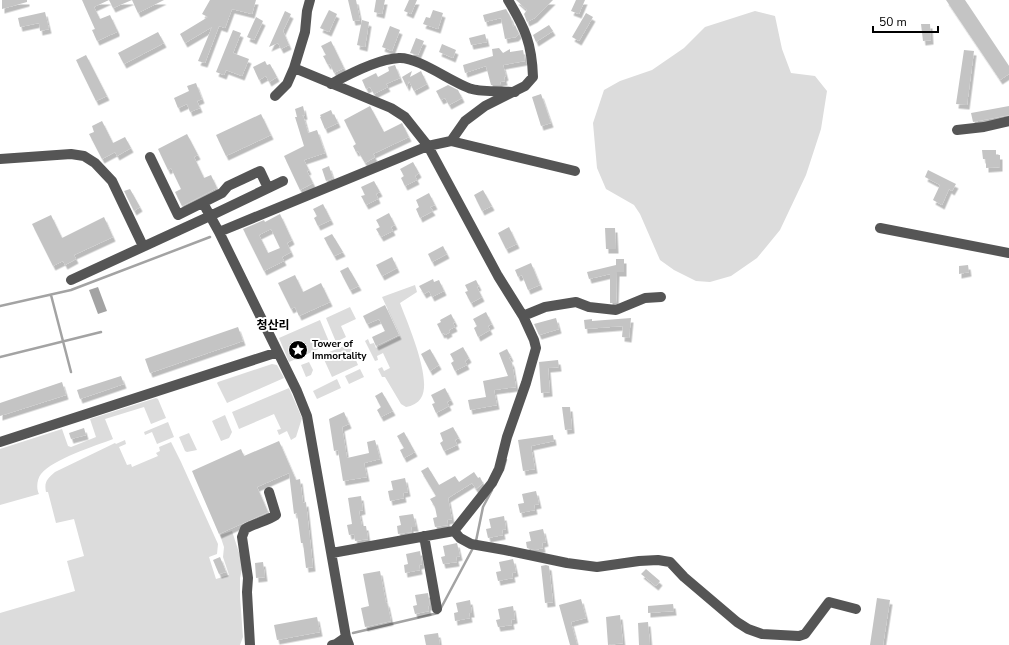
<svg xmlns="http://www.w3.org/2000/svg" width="1009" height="645" viewBox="0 0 1009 645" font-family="'Nunito Sans','Noto Sans KR',sans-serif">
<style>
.green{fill:#dcdcdc}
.water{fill:#a3a3a3}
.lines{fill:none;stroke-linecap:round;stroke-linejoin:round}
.stream{stroke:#a3a3a3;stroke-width:2.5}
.building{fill:#c4c4c4;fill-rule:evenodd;filter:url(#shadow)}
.minor{stroke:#555;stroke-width:10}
.labels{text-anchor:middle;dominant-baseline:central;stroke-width:4;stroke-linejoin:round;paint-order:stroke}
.poi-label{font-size:10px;font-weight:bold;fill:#000;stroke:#fff;text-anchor:start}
.quarter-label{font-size:12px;font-weight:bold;fill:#000;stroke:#fff}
</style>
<defs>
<filter id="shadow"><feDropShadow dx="2.5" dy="4.5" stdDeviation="0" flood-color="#0004"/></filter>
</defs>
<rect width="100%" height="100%" fill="#fff"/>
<!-- green -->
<path class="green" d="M755 11 775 16 782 49 791 73 815 76 827 91 821 129 806 175 780 230 757 258 731 276 710 282 696 281 674 270 660 260 640 214 634 205 606 189 597 168 593 123 604 90 620 81 652 70 684 48 705 27Z
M415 285 417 292 400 303C407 322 433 380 421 398 418 403 412 406 406 407L401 404 385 377H382L378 369 382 367 384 371 390 368 383 353 377 356 378 360 375 361 365 341 368 339 370 344 374 343 376 348 400 336 382 297Z
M350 307 356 319 341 326 346 337 336 342 326 318Z
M320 320 330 344 289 362 279 338Z
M349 344 358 365 332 377 322 355Z
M309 362 313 370 311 375 306 377 301 365Z
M272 364 277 365 284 378 227 403 217 383 218 382Z
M360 369 364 377 349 384 345 376Z
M337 379 341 388 317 399 313 391Z
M289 388 302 418 296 437 291 440 287 431 279 435 277 430 281 429 274 414 239 429 232 412Z
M156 398 158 399 166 418 151 424 144 407 105 419 113 439C95 446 53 459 41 474 37 479 36 488 39 494L0 505V449L62 429 68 446 71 447 96 437 90 419Z
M225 415 232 432 229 438 221 441 212 421Z
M168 422 174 437 157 444 152 432 145 435 144 432Z
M189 433 197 450 187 452 185 451 179 437Z
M125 440 126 444 119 447 127 465 131 464 132 467 158 456 156 453 160 451 159 447 171 442 181 462 218 544 217 554 209 557 216 579 229 575 223 557 224 547 220 535 232 531 243 565 240 578V597L243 637 240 645H0V613L75 591 67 561 84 556 74 519 56 523 48 492H46C44 482 47 479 55 472L115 443 116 444Z"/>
<!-- water -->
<path class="water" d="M98 287 107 311 98 314 89 290Z"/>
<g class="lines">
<!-- stream -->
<path class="stream" d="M51 295 71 372
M0 306 71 290 210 237
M0 357 101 332
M503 470 506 460
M476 541 483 507 492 490
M441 608 473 548
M353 633 438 613"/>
</g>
<!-- building -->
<path class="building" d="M2 0H27V2L2 9Z
M82 0H109L94 7 100 19 110 15 117 30V32L97 41 92 30 95 29Z
M109 0H164L138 13 132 0 113 8Z
M210 0H256L252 14 232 9 225 28 219 26 205 63 198 61 212 27 185 43 180 34 208 17 202 14Z
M348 0H356L360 20 353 21Z
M376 0H385L382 14 374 12Z
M409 0H417L411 14 404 11Z
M516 0H553L535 18 527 22 524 14 527 10Z
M576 0H585L579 14 571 11Z
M946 0H965L1009 66V74L1000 80Z
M506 9 511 18 513 27 515 25 519 34 516 37 505 39 501 18 485 22 483 15Z
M329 10 337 14 329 32 320 28Z
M433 10 443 13 438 29 423 24 426 17 430 18Z
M285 11 291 14 283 31 289 45 281 49 278 43 269 47Z
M45 12 49 29 40 31 39 23 20 27 18 18Z
M586 13 593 17 579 41 572 37Z
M256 17 263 21 254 40 247 37Z
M362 20 369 22 365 47 357 45Z
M921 24H930L931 40 923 41Z
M549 25 553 31 536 42 533 35Z
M390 26 400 30 392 51 382 47Z
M233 30 241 33 233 53 249 59 242 76 226 70 224 75 216 72Z
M158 32 164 43 124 64 118 53Z
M485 34 487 42 471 45 469 38Z
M416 38 424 41 418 55 410 53Z
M331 41 344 68 334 73 330 64 328 65 323 56 326 55 321 46Z
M442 44 456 50 453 58 439 52Z
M499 48 503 53 510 49V52L523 50 525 61 503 65 506 76 504 77 505 81 500 82 501 85H491L486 66 465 73 463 65 493 56 492 49Z
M964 50 974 51 967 105 956 104Z
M86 55 107 96 96 101 76 60Z
M265 61 267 65 270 64 277 77 269 82 266 76 259 80 253 67Z
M395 65 400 78 386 84 388 87 374 94 370 87 366 89 362 80 376 73 378 77 389 71 388 67Z
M412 71 410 77 421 71 427 84 414 91 409 81 407 87 402 77Z
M196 83 202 99 197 101 200 108 190 112 187 104 178 108 174 98 189 91 187 86Z
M448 85 458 90 462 98 449 105 445 98 441 100 436 91Z
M541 94 551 123 541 126 532 97Z
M303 106 305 115 302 116 303 115 308 133 317 130 325 153 304 160 309 170 307 171 313 183 300 190 284 156 304 146 295 117H297L295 109Z
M370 106 384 132 402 123 409 137 373 154 375 157 365 163 358 151 356 152 353 146 356 144 344 120Z
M1009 106V115L973 122 971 113Z
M331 110 333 115 334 114 338 123 325 129 320 117H321L320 115Z
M261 114 271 135 226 156 216 135Z
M102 121 113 143 125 137 131 148 117 156 115 152 102 159 89 134 94 132 92 126Z
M187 134 198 155 194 157 204 178 211 175 217 188 182 206 175 192 181 189 171 168 168 170 158 149Z
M982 150H996V155H1000V167L986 168V159H983Z
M413 162 419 173 415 176 417 180 405 186 401 178 404 176 400 169Z
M329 166 333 178 326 181 322 169Z
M928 170 956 184 952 191 949 189 942 205 933 200 940 185 925 177Z
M374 181 380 192 376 194 378 199 366 205 361 196 365 195 361 187Z
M130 189 140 207 134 211 124 191Z
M483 190 492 206 482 211 474 195Z
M429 193 435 205 430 207 433 211 420 218 416 209 419 207 416 200Z
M323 204 331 220 318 226 314 218 317 216 313 209Z
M389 213 395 225 391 227 393 231 381 237 376 229 380 227 376 220Z
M280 214 292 240 287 243 291 252 282 257 284 261 264 271 243 229 264 220 265 222ZM271 229 280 248 268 253 259 235Z
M51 215 62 238 104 217 113 237 74 255 76 259 65 265 63 261 53 266 32 224Z
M509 227 517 244 506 249 498 233Z
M605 228H615L616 249H606Z
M332 234 343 252 334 256 324 238Z
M443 246 447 254 432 262 428 254Z
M392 257 397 268 382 276 376 265Z
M616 259H624V272H617L616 303H610V274L589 279 587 272 616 265Z
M531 263 540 285 528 290 522 275 518 277 515 270Z
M968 265 969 272 959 274V266Z
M348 267 359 286 350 290 340 271Z
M295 275 303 292 321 283 330 302 299 316 295 307 291 309 278 283Z
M433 279 434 282 439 280 444 291 432 297 429 291 424 294 419 286Z
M476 280 479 286 477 287 482 297 471 303 465 292 468 291 465 285Z
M385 305 399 335 376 346 372 337 385 331 379 319 367 324 363 316Z
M486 312 492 324 488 326 490 330 478 337 474 328 477 326 473 319Z
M451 314 455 322 453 323 455 327 449 330 450 332 445 335 444 333 442 334 437 324 441 322 440 320Z
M556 318 559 329 539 335 534 324Z
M631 318 629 338 622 337 623 326 585 329 584 320 592 319V321Z
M238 327 243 341 150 373 145 359Z
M463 347 469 358 465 361 467 365 455 371 451 363 454 361 450 354Z
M430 349 439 365 430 371 421 354Z
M507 349 511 357 509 358 512 363 516 387 494 390 497 405 470 410 468 400 486 397 483 381 508 376 499 353Z
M558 360 559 367 548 368 550 392 541 393 539 362Z
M121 376 124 384 80 399 77 390Z
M62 382 66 395 0 416V403Z
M445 388 451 400 447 402 449 406 436 413 432 404 435 403 431 395Z
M382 392 393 411 381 417 377 410 381 407 375 396Z
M562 407H570L572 429 565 430Z
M344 412 349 424 342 427 347 458 369 453 367 442 375 440 380 459 364 463 367 477 343 481 338 450 334 451 329 419Z
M453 427 459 438 455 440 457 445 444 451 440 443 443 441 440 433Z
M84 428 86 435 71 439 69 433Z
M404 432 415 452 404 458 400 450 404 448 397 436Z
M553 435 554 441 531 446 535 469 523 471 518 440Z
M279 441 296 480 300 479 303 503 306 502 313 567 306 568 303 543H301L297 513 294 514 289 473 257 487 268 512 219 534 192 471 241 449 244 456Z
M428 467 439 485 455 476 459 482 474 472 478 478 480 477 483 483 476 489 472 483 448 498 452 519 447 520 448 525 435 527 433 518 437 517 435 507 430 499 436 496 421 471Z
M405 478 408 492 403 493 404 498 390 501 388 491 393 490 391 481Z
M536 491 539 504 534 505 535 510 520 513 518 504 524 503 522 494Z
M361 496 363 510 359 511 362 526H366L368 539 355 541 354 534 349 535 347 525 352 524 348 498Z
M413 514 416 527H411L412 532 398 534 397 526 401 525 399 516Z
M504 516 506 529 502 530 503 535 488 538 486 529 491 528 489 519Z
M543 529 546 542 542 543 543 548 535 550 527 548 526 542 531 541 529 532Z
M457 543 460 556 456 557 457 562 443 564 441 557 445 556 443 546Z
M420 551 422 564 419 565 420 570 405 573 404 565 408 564 406 554Z
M220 557 226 572 219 574 213 560Z
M513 559 516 572 512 573 513 578 498 581 496 572 501 571 499 562Z
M263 562 265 577 256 578 255 563Z
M546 565 549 566 553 602 545 603 541 566Z
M646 569 660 581 656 586 641 574Z
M380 571 386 603 387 602 391 621 365 627 361 608 369 606 363 574Z
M428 593 430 606H428L429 611 415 614 413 606 417 605 415 595Z
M877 598 890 600 883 645H870Z
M581 599 586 618 571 622 577 645H570L559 605Z
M470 600 472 613H469L470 618 455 621 454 613 458 612 456 603Z
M673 604 674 611 648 613V606Z
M513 606 515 619 511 620 512 625 498 627 496 620 500 619 498 609Z
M620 615 623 643 608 645 606 617Z
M317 617 320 632 277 640 274 625Z
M648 622 650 645H639L638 623Z
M438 633 440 645H426L424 635Z"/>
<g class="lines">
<!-- minor -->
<path class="minor" d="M294 68 391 108 405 117 428 146 498 276 523 316 534 340 536 348 526 383 507 437 499 469 492 483 454 531 460 538 471 544 505 550 567 563 597 567 639 561 658 560 670 562 684 577 737 622 748 629 762 634 799 636 805 634 829 602 856 609
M331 84C349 74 379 59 399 58 419 57 452 83 472 89 482 92 503 91 515 92
M275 96 287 84 294 68 305 32 307 11 310 0
M957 130 984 127 1009 121
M451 141 465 121 485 106 525 86 533 77C532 44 525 28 508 0
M150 157 178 215 222 193 228 186 260 171 268 188
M0 159 71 154 84 156 95 163 112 181 143 246
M203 203 219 232 297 391 307 416 346 637 349 645
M880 228 1009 253
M219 232 428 146 451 141 575 171
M71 280 210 216 283 181
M523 316 545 307 576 302 589 307 616 310 645 298 661 297
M0 442 278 352
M424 536 437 609
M332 553 454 531
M250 645 247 592 248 578 242 537 245 529C255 523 267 521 276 515L269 492
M332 645 336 644 346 637"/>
</g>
<!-- icons -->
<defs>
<symbol id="sight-disc" viewBox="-11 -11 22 22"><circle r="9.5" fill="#000" stroke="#fff"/><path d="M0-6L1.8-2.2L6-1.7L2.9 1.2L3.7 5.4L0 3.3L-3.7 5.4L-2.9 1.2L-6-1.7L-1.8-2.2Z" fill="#fff"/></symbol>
</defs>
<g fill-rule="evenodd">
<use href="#sight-disc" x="287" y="339" width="22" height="22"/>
</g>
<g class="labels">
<!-- poi labels -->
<g class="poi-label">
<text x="312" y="344">Tower of<tspan x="312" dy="12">Immortality</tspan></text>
</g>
<!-- quarter labels -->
<g class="quarter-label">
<text x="273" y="325">청산리</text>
</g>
</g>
<!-- scale -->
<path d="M873 26v6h65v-6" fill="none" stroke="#000000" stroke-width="2"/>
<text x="879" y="26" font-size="12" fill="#000000" stroke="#ffffff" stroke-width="3" paint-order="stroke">50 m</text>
</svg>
